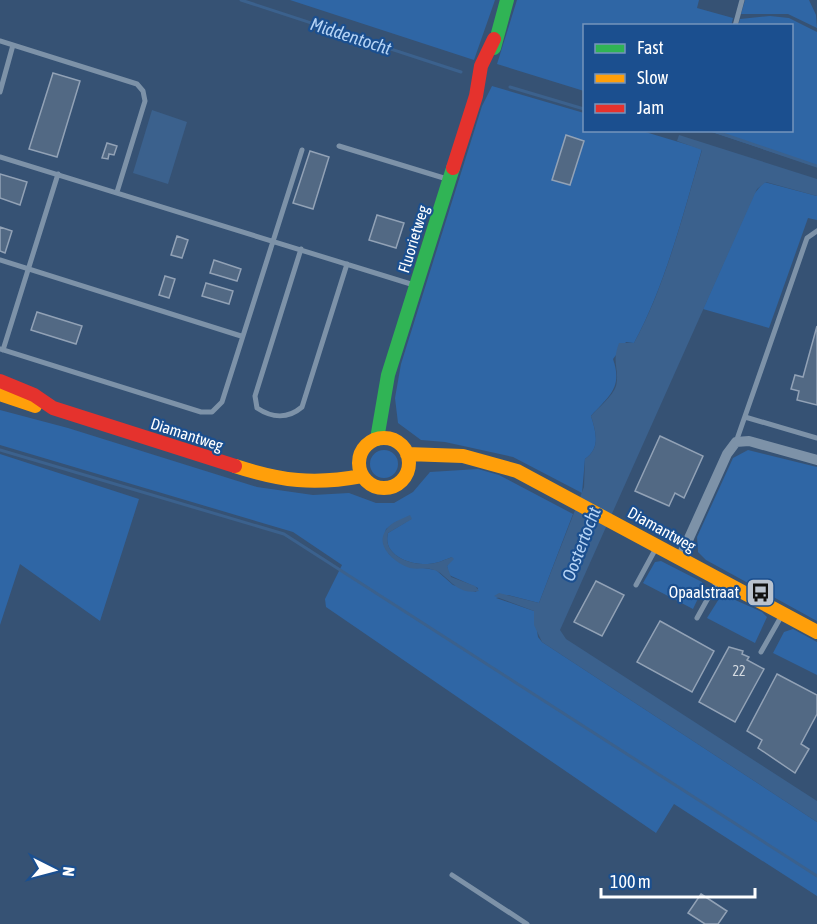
<svg xmlns="http://www.w3.org/2000/svg" width="817" height="924" viewBox="0 0 817 924" font-family="'Asap Condensed',sans-serif">
<style>
.green{fill:#2f66a5;fill-rule:evenodd}
.water{fill:#3b618d}
.lines{fill:none;stroke-linecap:round;stroke-linejoin:round}
.stream{stroke:#3b618d;stroke-width:3}
.building{fill:#526984;stroke:#92a2b6;stroke-width:1.5}
.lane{stroke:#7d92a8;stroke-width:5}
.street{stroke:#7d92a8;stroke-width:10}
.fast{stroke:#30b455;stroke-width:14}
.slow{stroke:#ff9f0a;stroke-width:14}
.jam{stroke:#e5322d;stroke-width:14}
.labels{text-anchor:middle;dominant-baseline:central;stroke-width:4.5;stroke-linejoin:round;paint-order:stroke}
.number-label{font-size:14px;fill:#d4dae0}
.street-label{font-size:16px;fill:#fff;stroke:#1b4f8f}
.poi-label{font-size:16px;fill:#fff;stroke:#1b4f8f;text-anchor:end}
.water-label{font-size:18px;font-style:italic;fill:#b5d3f5;stroke:#1b4f8f}
</style>
<rect width="100%" height="100%" fill="#365274"/>
<!-- green -->
<path class="green" d="M290 0H495L474 60Z
M517 0H699L697 8 733 18 731 26H584V91L497 64Z
M745 0H809L816 15 817 28 788 14H741Z
M770 16 789 18 817 32V167L709 131 792 130V26L738 25 740 19Z
M492 86 584 113V130L642 131 702 149C684 212 665 286 634 343L626 342 613 359C623 388 609 396 591 416 596 432 601 448 585 459L582 493 513 457 445 442 421 440 398 423 395 398 401 364 482 106Z
M764 182 817 196V220L808 218 769 328 703 309 754 194Z
M0 410 68 428 257 487 313 495 349 493 376 503H394L413 492 430 472 478 469 499 475 573 514 539 603 508 595 496 598 534 611 538 637 542 642 817 822V896L674 804 656 833 326 607 325 599 342 565 293 532 0 445ZM411 519 388 533C382 555 410 565 428 564 436 564 444 560 452 557L447 566 449 575 478 588 476 592 453 585 436 570 404 565 389 554 383 543 386 529 396 522Z
M370 464a14 14 0 1 1 28 0a14 14 0 1 1-28 0Z
M748 450 817 467V621L706 560 698 552 697 537 733 458Z
M0 454 139 499 100 621 20 564 0 625Z
M661 561 702 582 703 588 693 609 643 583 655 562Z
M722 594 762 612 767 617 755 643 707 618Z
M793 629 817 642V675L773 653 784 632Z"/>
<!-- water -->
<path class="water" d="M152 110 187 122 168 184 133 173Z
M679 135 817 179V196L766 182 757 189 560 630 566 639 817 801V822L542 642 534 625V611L494 596 499 593 539 603 584 487 585 459C601 448 596 432 591 416 598 408 613 396 616 386 620 368 611 364 619 343H634C665 287 684 212 702 150L677 141Z
M410 515 412 519 388 533C382 555 410 565 428 564 436 564 444 560 452 557L454 559 447 566 451 577 475 586 479 591C455 596 448 574 434 570 426 567 418 570 410 568 396 564 374 546 386 530 391 522 402 519 410 515Z"/>
<g class="lines">
<!-- stream -->
<path class="stream" d="M241 0 461 72
M510 87 584 109
M711 130 817 166
M0 450 284 534 817 876"/>
</g>
<!-- building -->
<path class="building" d="M53 73 80 81 57 157 29 149Z
M566 135 584 141 570 185 552 180Z
M107 143 117 146 114 155 109 154 108 159 102 158Z
M310 151 329 157 313 209 293 203Z
M0 174 27 182 20 205 0 198Z
M377 215 404 223 396 248 369 240Z
M0 227 12 231 5 253 0 251Z
M177 236 188 240 182 258 171 255Z
M214 260 241 269 237 281 210 273Z
M165 276 175 279 169 298 159 295Z
M206 283 233 291 229 304 202 296Z
M37 312 82 326 76 344 31 330Z
M817 326V405L797 400 799 391 791 389 795 375 803 377Z
M660 436 703 456 684 498 675 493 669 506 635 491Z
M596 581 624 595 602 636 574 622Z
M660 621 714 651 692 692 637 662Z
M729 647 743 651 742 654 749 657 747 660 764 669 735 722 699 702Z
M777 674 817 695V714L801 744 809 749 795 773 758 748 762 740 747 731Z
M701 894 727 911 718 924H705L688 913Z"/>
<g class="lines">
<!-- lane -->
<path class="lane" d="M735 26 742 0
M0 41 137 84 143 91 145 101 117 192
M0 92 13 45
M339 146 447 179
M0 157 414 285
M301 249 255 396 257 408C272 418 288 419 302 407L347 264
M0 260 241 336
M0 349 201 412H212L222 402 302 150
M3 350 58 174
M745 417 817 438
M736 442 807 238 817 231
M636 585 655 550
M697 618 718 580
M761 652 782 615
M452 875 527 924"/>
<!-- street -->
<path class="street" d="M680 558 727 454 736 442 749 441 817 460"/>
<!-- fast -->
<path class="fast" d="M494 48 507 0
M377 439 388 375 453 168"/>
<!-- slow -->
<path class="slow" d="M0 394 35 406
M359 463a25 25 0 1 1 50 0a25 25 0 1 1-50 0Z
M407 454 463 456 517 471 817 632
M235 466C281 481 314 485 362 476"/>
<!-- jam -->
<path class="jam" d="M453 168 476 96 481 66 494 39
M0 381 34 395 53 408 235 466"/>
</g>
<!-- icons -->
<defs>
<symbol id="bus-square" viewBox="-11 -11 22 22"><rect x="-9" y="-9" width="18" height="18" rx="4" fill="#b9c2ce" stroke="#1b4f8f"/><path d="M-5-6H5V4H4V6H2V4H-2V6H-4V4H-5ZM-3.5-4V0h7V-4ZM-3.5 1.2v1.5H-2V1.2ZM2 1.2v1.5H3.5V1.2Z" fill="#111"/></symbol>
</defs>
<g fill-rule="evenodd">
<use href="#bus-square" x="744" y="576" width="33" height="33"/>
</g>
<g class="labels">
<!-- number labels -->
<g class="number-label">
<text x="739" y="671">22</text>
</g>
<!-- street labels -->
<g class="street-label">
<text transform="translate(413 239) rotate(-73)">Fluorietweg</text>
<text transform="translate(187 434) rotate(18)">Diamantweg</text>
<text transform="translate(662 529) rotate(29)">Diamantweg</text>
</g>
<!-- poi labels -->
<g class="poi-label">
<text x="739" y="592">Opaalstraat</text>
</g>
<!-- water labels -->
<g class="water-label">
<text transform="translate(351 36) rotate(18)">Middentocht</text>
<text transform="translate(581 544) rotate(-69)">Oostertocht</text>
</g>
</g>
<!-- legend -->
<rect x="583" y="24" width="210" height="108" fill="#1b4f8f" stroke="#7695bc" stroke-width="1.5"/>
<rect x="595" y="44" width="30" height="9" fill="#30b455" stroke="#7695bc" stroke-width="1.5"/>
<text x="637" y="54" font-size="18" fill="#ffffff">Fast</text>
<rect x="595" y="74" width="30" height="9" fill="#ff9f0a" stroke="#7695bc" stroke-width="1.5"/>
<text x="637" y="84" font-size="18" fill="#ffffff">Slow</text>
<rect x="595" y="104" width="30" height="9" fill="#e5322d" stroke="#7695bc" stroke-width="1.5"/>
<text x="637" y="114" font-size="18" fill="#ffffff">Jam</text>
<!-- north arrow -->
<g transform="translate(54 870) rotate(96)" stroke="#1b4f8f" stroke-width="4.5" paint-order="stroke">
<path d="M0-4.5L10 22L0 15L-10 22Z" fill="#ffffff"/>
<text y="-9" font-size="16" font-weight="bold" text-anchor="middle" fill="#ffffff">N</text>
</g>
<!-- scale -->
<path d="M601 888v9h154v-9" fill="none" stroke="#ffffff" stroke-width="3"/>
<text x="610" y="888" font-size="18" fill="#ffffff" stroke="#1b4f8f" stroke-width="4.5" paint-order="stroke">100 m</text>
</svg>
